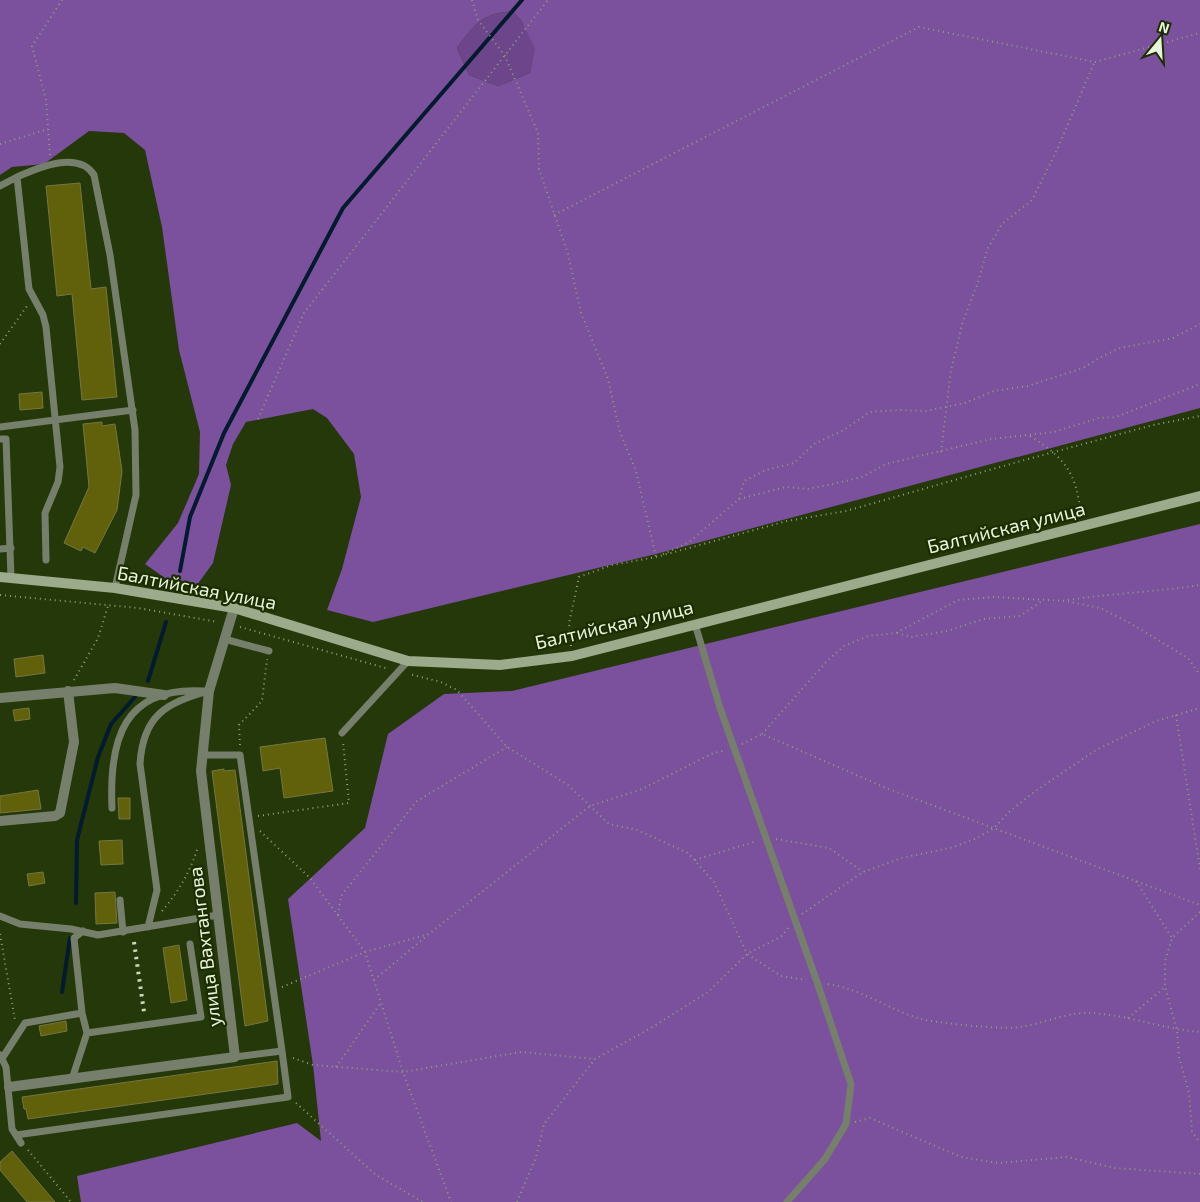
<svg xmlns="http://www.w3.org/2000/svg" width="1200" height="1202" viewBox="0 0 1200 1202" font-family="'Exo 2',sans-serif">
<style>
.green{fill:#6c458a}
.forest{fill:#7b509c;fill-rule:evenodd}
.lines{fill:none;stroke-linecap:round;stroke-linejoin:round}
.stream{stroke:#041a2e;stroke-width:4}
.building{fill:#62610b;stroke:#757642}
.path{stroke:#909f7c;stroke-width:2;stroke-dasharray:1 4;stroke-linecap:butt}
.service{stroke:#757f6b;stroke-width:7}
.minor{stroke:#757f6b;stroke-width:10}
.secondary{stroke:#9bab8b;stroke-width:10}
.rail{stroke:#cbd8bc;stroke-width:4;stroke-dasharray:2.5 5;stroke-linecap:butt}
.labels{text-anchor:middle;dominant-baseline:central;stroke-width:4.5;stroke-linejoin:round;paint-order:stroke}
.street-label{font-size:19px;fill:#e8f4db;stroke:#1c2d00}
</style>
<rect width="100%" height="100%" fill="#253809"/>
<!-- green -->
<path class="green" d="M512 11 521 20 536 49 530 73 498 86 469 75 457 48C475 24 481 14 512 11Z"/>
<!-- forest -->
<path class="forest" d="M0 0H1200V408L656 554 373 622 327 610 342 569 361 497 354 454 327 418 313 409 246 422 233 444 226 465 231 485 213 563 197 585H175L145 564 178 523 199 474 200 432 179 350 162 227 145 150 124 133 89 131 44 164 12 167 0 175ZM512 11 521 20 535 49 530 73 498 86 469 75 457 48C475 24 481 14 512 11Z
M1200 524V1202H81L77 1176 297 1123 321 1141 313 1065 288 899 365 828 388 734 444 694 512 691Z"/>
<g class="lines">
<!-- stream -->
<path class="stream" d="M180 571 190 517 224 433 343 208 522 0
M148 681 166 622
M76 903 77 840 98 757 111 724 135 697
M62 992 70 938"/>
</g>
<!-- building -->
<path class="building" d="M80 183 91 289 106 287 117 397 82 400 72 294 57 296 46 186Z
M42 392 43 408 20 410 19 394Z
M102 422V426L115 424 122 471 117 510 95 553 83 547 81 551 64 543 89 487 83 424Z
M43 655 45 673 16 677 14 659Z
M29 708 30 719 15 721 13 710Z
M325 738 333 791 284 798 280 768 263 771 260 747Z
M224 769V771L235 770 268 1021 245 1026 212 771Z
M38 790 41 809 0 813V796Z
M118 798H130V819H119Z
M122 840 123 864 101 865 99 841Z
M43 872 45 883 29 886 27 874Z
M115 892 117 923 96 924 95 893Z
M179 945 187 1000 171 1003 163 948Z
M66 1021 67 1031 41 1036 39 1026Z
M277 1061 278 1084 28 1119 26 1109H24L22 1097Z
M12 1151 55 1202H27L0 1170V1162Z"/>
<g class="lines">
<!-- path -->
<path class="path" d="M472 0 478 20 505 56 538 133 539 169 568 254 581 313 608 379 620 432 636 471 656 557
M0 144 48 129
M50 155 46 100 32 46 62 0
M554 215 919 27 1095 62 1200 33
M0 344 27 306
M258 419 304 313 548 0
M1030 436C1066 459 1076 472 1081 515
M941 452 951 370 963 321 977 285 988 248 1002 224 1032 200 1057 150 1094 63
M739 499 744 481 766 470 794 463 814 444 842 431 870 412 899 410 926 411 965 403 994 391 1028 386 1083 368 1099 358 1120 348 1173 338 1200 324
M663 554 688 543 739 499 786 487 808 489 833 484 862 477 886 464 991 439 1054 432 1099 418 1116 417 1200 384
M0 595 138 608 218 622
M1068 600C1112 593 1156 592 1200 585
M240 627 389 669
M897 633 911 637 947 631 984 619 1020 616 1042 601
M571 646 569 623 579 577 612 565 656 557 787 521 846 511 1021 461 1153 425 1200 416
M74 680 98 638 108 606
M1176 715 1200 869
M762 734 826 662 844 646 868 636 896 633 958 600 994 597 1066 601 1100 608 1128 622 1188 658 1200 675
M742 744 762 734 886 788 1200 905
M240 745 239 725 262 701 267 659
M258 816 349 803 343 742
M260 831 310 878 365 952 403 1072 451 1202
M776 839 829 848 863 872
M695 860 757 841
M1136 881 1172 938
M162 911C179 891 190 872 198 847
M1200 912 1172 938 1165 961V987L1177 1030 1179 1057 1189 1093 1192 1131 1200 1143
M802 914 863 872 902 858 954 847 979 837 994 828 1010 811 1037 790 1096 750 1156 721 1200 708
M338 915 341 896 417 801 507 747
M788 928 782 936 747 954 781 976 806 980
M0 934 15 1020
M374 980 428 935
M828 984C862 989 889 1010 921 1019 937 1023 1004 1030 1020 1027 1043 1024 1067 1012 1091 1013 1128 1015 1163 1029 1200 1032
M282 987 365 952 429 934 590 806 642 789 711 754 726 750
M1128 1018 1165 987
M293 1058 313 1065 403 1072 521 1052 595 1059 651 1028 708 992 747 954 714 882 688 853 637 830 609 824 568 785 507 747 457 690 441 682 409 674
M336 1067 380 1004
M296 1103 376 1175 423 1202
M855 1122 870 1118 961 1157 998 1163 1067 1157 1115 1168 1200 1174
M28 1150 71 1202
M517 1202 536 1157 544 1124 595 1059"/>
<!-- service -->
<path class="service" d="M0 186 17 177
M0 427 133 410
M0 439H6L11 577
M0 549 11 548
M46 560 45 513 58 482 60 467 46 327 43 315 29 289 17 177C38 168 78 150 94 175L110 255 135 430 136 495 115 588
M695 624 720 708 817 982 851 1084 846 1124 825 1159 787 1202
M224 639 269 651
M342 733 408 661
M203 755H240L282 1051
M112 808C109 740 123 686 204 691
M120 900 123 932
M0 916 20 924 71 929 98 935 218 915
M148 927 157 890 140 764C143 715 166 703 209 691
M82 1013 74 938 83 931
M0 1055 6 1067 12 1129 21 1143
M3 1057 25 1023 82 1013 87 1033 201 1017 190 944
M72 1079 87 1033
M16 1135 288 1097 282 1051 235 1057"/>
<!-- minor -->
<path class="minor" d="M0 698 115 688 164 695
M0 821 55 816 60 813 74 742 68 691
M9 1087 235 1057 201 771 209 691 234 608"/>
<!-- secondary -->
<path class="secondary" d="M0 577 115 588 234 608 408 661 500 665 572 656 1200 496"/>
<!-- rail -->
<path class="rail" d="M134 942 144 1012"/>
</g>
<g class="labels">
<!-- street labels -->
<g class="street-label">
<text transform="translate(1006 527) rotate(-14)">Балтийская улица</text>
<text transform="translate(197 587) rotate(11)">Балтийская улица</text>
<text transform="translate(614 624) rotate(-13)">Балтийская улица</text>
<text transform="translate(204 947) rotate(-97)">улица Вахтангова</text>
</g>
</g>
<!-- north arrow -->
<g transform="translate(1160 40) rotate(18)" stroke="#1c2d00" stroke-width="4" paint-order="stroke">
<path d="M0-4L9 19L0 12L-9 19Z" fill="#e8f4db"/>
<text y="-8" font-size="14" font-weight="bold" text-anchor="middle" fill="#e8f4db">N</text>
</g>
</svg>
